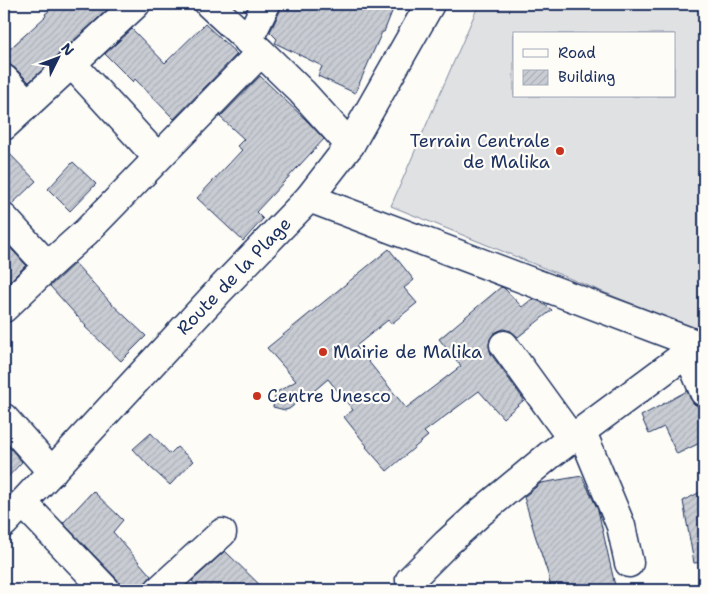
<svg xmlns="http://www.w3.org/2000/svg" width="708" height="594" viewBox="0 0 708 594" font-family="'Shantell Sans',sans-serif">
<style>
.pitch{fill:#e0e1e3;stroke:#7e88a0;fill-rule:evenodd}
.building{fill:url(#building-hatch);stroke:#1b2f5e}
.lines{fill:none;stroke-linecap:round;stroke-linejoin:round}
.minor-casing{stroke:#1b2f5e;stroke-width:31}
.major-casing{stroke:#1b2f5e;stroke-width:31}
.minor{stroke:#fdfcf7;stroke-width:28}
.major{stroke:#fdfcf7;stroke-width:28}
.poi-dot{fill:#c8321e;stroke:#fdfcf7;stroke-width:2}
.labels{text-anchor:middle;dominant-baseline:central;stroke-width:4.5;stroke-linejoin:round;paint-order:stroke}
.poi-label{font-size:18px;fill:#1b2f5e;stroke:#fdfcf7;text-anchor:start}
.street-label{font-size:18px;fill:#1b2f5e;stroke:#fdfcf7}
</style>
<defs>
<pattern id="building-hatch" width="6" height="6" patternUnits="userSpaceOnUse" patternTransform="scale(1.25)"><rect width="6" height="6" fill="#c9ccd3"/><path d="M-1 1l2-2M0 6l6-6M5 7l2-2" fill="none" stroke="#acb0b8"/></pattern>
</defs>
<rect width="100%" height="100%" fill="#fdfcf7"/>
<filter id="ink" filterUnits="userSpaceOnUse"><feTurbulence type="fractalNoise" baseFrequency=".02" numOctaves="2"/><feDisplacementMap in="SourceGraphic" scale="10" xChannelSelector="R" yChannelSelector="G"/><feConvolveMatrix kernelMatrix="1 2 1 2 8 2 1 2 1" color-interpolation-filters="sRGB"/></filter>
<g filter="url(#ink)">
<!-- pitch -->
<path class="pitch" d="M479 4H704V333L391 206ZM514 34H674V96H514Z"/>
<!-- building -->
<path class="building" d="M57 4H107L110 7 29 82 15 68 9 64H4V54L46 16 45 14Z
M281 4H395L384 32H382L355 93 318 76 322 66 275 43 277 39 270 32 280 11Z
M205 24 237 54 174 119 135 79 133 82 105 54 132 29 165 63Z
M260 76 306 120 324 139 256 212 263 219 243 241 197 198 242 150 237 146 244 139 220 117Z
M4 148 36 181 11 205 8 203H4Z
M73 162 96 184 70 211 48 189Z
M4 241 26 265 4 287Z
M389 249 414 280 404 288 417 303 391 324 388 320 356 346 406 408 461 366 439 339 501 287 504 288 522 307 532 299 539 301 552 310 518 337 511 331 503 329 494 333 490 339 489 347 491 354 524 400 503 418 479 391 424 432 428 436 387 471 366 447 367 446 344 417 353 410 328 379 309 395 304 389 293 406 289 409 285 410 273 407 275 395 277 392 296 381 267 348Z
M75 263 110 302 146 336 121 361 85 327 86 326 50 286Z
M687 391 690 398 694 404 701 407H704V441L677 454 664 427 649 434 641 416Z
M151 433 170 454 177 447 193 461 170 485 150 467 133 449Z
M4 441 22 462 4 481Z
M582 476 598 510 616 590H551L548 574 535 535 524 497 541 483Z
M704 490V562L694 563 683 501Z
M93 491 123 520 113 532 151 576 144 585 139 590H121V586L117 579 63 523Z
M225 551 265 590H202L192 581Z"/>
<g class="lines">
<defs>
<path id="minor" d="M209 4 261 52 302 92 350 145
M248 41 266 4
M4 79 28 104
M4 126 136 4
M158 158 261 52
M309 198 704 347
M4 218 48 266 86 232 158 158 71 63
M4 308 48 266
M504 345 572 439
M688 353 704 392
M4 418 52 472
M582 432 621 526 629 563
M23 503 106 590
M159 590 222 533
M413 590 410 580 447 543 481 512 551 454 698 345"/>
<path id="major" d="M4 523 219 291 309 198 350 145 430 4"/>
</defs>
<!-- minor casing -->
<use href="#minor" class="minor-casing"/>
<!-- major casing -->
<use href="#major" class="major-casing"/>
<!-- minor -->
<use href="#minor" class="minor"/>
<!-- major -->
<use href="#major" class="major"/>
</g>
</g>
<!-- markers -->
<g class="poi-dot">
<circle cx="560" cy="151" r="5"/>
<circle cx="323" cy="352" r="5"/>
<circle cx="257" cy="396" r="5"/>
</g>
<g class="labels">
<!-- poi labels -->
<g class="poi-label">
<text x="550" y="141" text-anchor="end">Terrain Centrale<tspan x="550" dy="21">de Malika</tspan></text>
<text x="333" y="352">Mairie de Malika</text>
<text x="267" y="396">Centre Unesco</text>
</g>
<!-- street labels -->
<g class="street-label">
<text transform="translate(234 276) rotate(-46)">Route de la Plage</text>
</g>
</g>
<!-- margin -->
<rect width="708" height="594" fill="none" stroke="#fdfcf7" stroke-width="20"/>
<rect x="10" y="10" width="688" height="574" fill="none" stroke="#1b2f5e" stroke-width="2" filter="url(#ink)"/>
<!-- legend -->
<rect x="513" y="32" width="162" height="65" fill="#fdfcf7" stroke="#a3aaba"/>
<rect x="523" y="49" width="25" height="8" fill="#fdfcf7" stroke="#a3aaba"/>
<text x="558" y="58" font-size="15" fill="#1b2f5e">Road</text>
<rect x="523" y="70" width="25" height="15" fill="url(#building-hatch)" stroke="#a3aaba"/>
<text x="558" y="82" font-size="15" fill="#1b2f5e">Building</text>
<!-- north arrow -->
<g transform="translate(58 58) rotate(48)" stroke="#fdfcf7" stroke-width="4" paint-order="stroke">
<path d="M0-4L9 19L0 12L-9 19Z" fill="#1b2f5e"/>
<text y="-8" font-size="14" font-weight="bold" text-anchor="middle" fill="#1b2f5e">N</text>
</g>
</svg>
